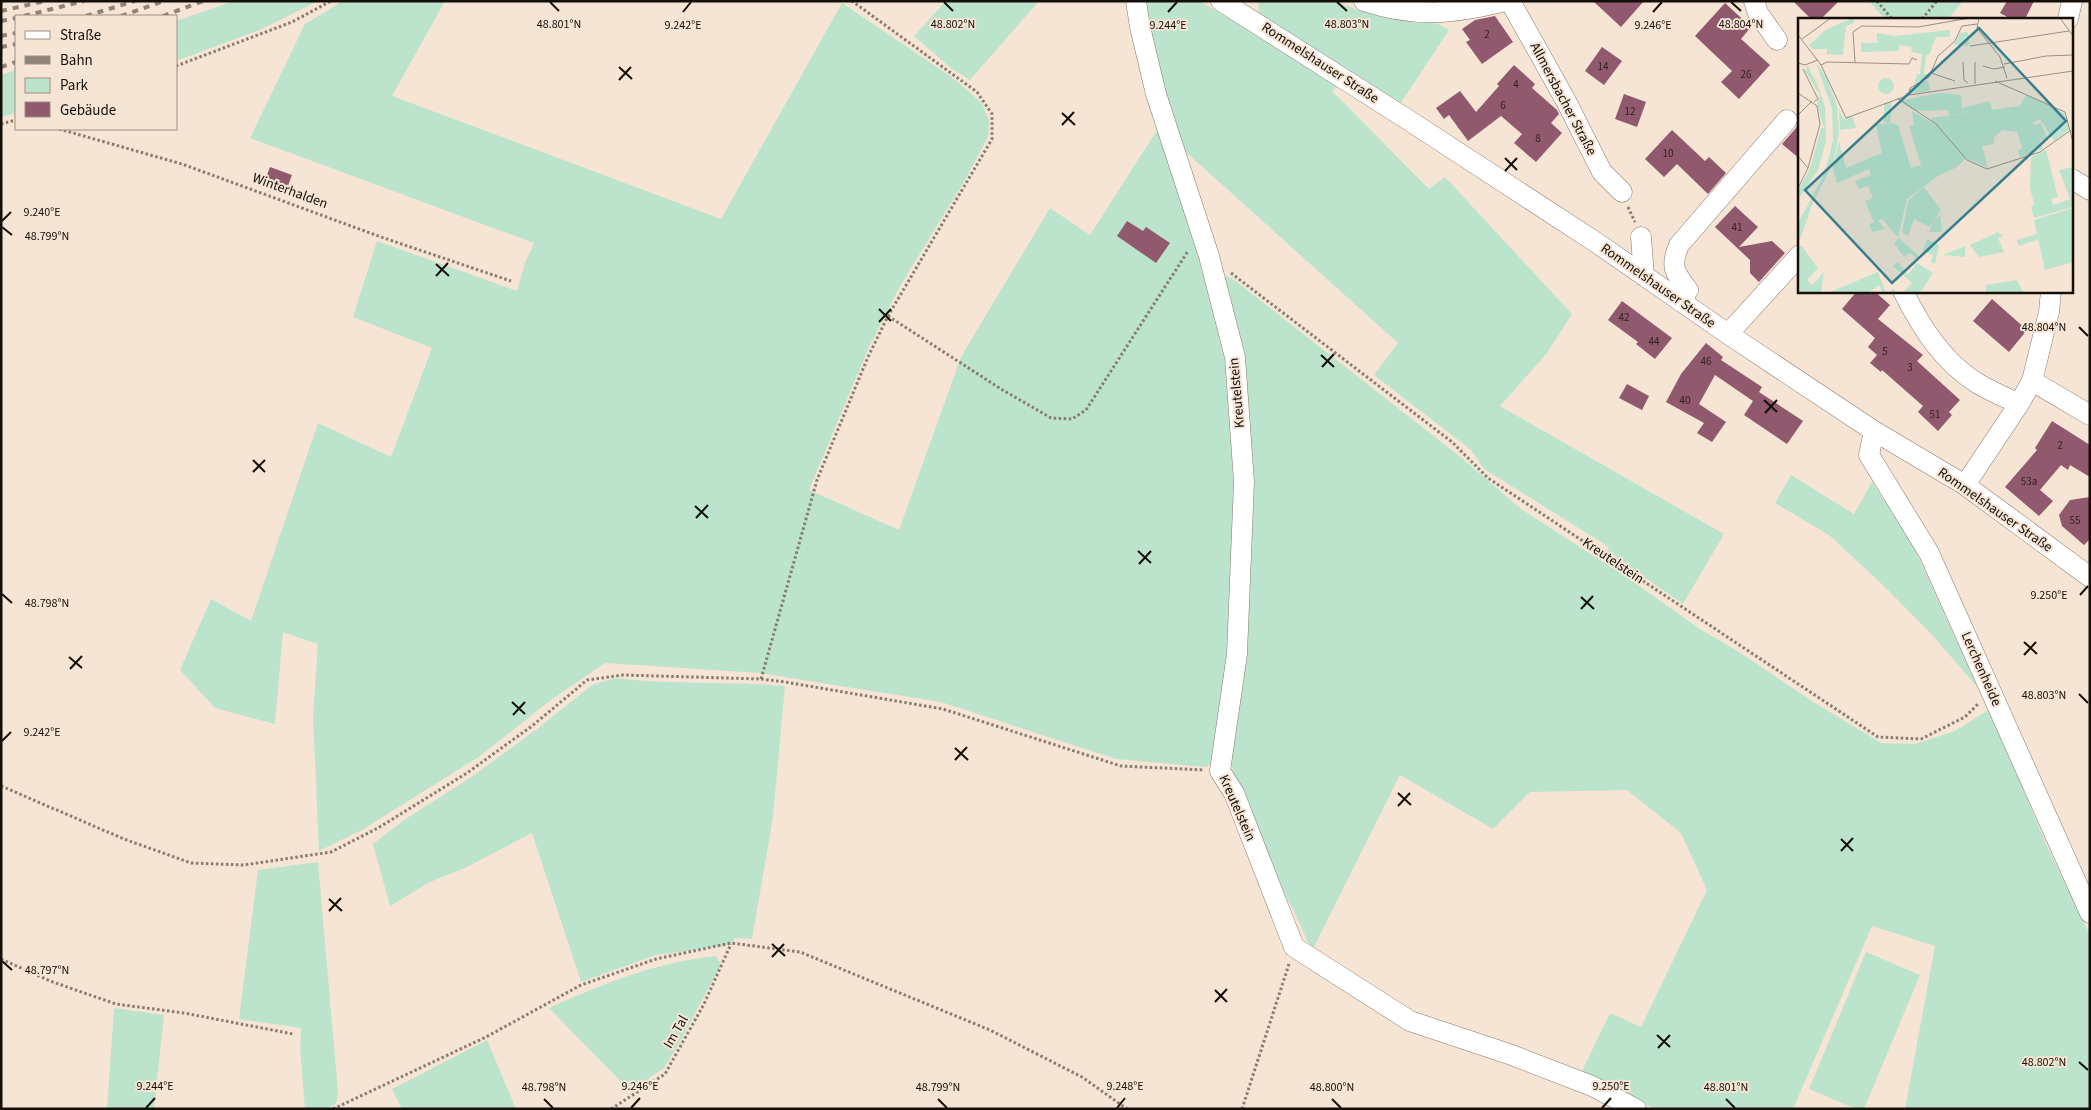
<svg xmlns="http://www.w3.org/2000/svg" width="2091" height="1110" viewBox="0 0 2091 1110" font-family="'Source Sans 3',sans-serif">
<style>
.green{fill:#bce4cd}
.building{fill:#90596d}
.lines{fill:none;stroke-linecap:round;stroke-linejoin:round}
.minor-casing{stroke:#88796b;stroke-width:21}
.path{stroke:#877c71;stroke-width:3;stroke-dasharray:2.5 2.5;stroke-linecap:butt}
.minor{stroke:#fff;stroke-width:20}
.rail{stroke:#8f8378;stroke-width:4;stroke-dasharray:6 6;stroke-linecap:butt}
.ticks{fill:none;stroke:#140f09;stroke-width:2}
.labels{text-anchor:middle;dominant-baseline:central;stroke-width:4;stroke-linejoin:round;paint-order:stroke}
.number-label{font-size:11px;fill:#322}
.street-label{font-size:14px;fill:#140f09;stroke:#f6e5d5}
.inset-road{fill:none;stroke:#9c8f83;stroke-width:1}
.view{fill:#397e8c;fill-opacity:0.15;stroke:#397e8c;stroke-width:2.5}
.inset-edge{fill:none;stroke:#140f09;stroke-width:2.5}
.ticks-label{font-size:12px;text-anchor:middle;fill:#140f09;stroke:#f6e5d5;stroke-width:4;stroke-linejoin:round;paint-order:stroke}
</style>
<rect width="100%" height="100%" fill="#f6e5d5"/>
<!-- green -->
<path class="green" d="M234 1H318L262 29 176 61V21Z
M343 1H445L392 96 721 219 842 3 953 78 982 103 989 120 988 137 965 180 899 288 869 347 809 490 899 530 961 357 1050 208 1090 235 1161 124 1213 281 1230 371 1239 451 1231 667 1221 757 1206 767 1116 759 941 702 759 673 605 663 551 700 480 756 362 830 319 851 313 717 318 644 283 632 275 724 215 708 180 670 211 599 251 621 318 423 391 457 432 348 353 317 377 241 517 291 525 263 534 243 250 138 305 24Z
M946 1H1039L970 80 952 69 914 36Z
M1142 1H1199L1250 30 1338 86 1332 91 1429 189 1445 177 1572 314 1547 353 1500 406 1724 534 1683 604 1607 551 1609 547 1484 469 1471 450 1374 375 1398 343 1178 145Z
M1258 1H1336L1357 10 1438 24 1449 30 1398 107 1259 14Z
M1869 1H1963L1948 19H1885Z
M16 70V113L1 117V75Z
M1221 274 1233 279 1463 459 1521 509 1625 576 1700 629 1739 652 1815 703 1881 743 1915 744 1955 731 1990 709 2046 844 2090 935V1109H1905L1935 946 1872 926 1793 1109H1655L1582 1071 1610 1013 1641 1027 1707 890 1681 833 1627 790 1530 792 1493 829 1400 775 1312 951 1293 909 1270 869 1247 813 1227 751 1250 576Z
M1791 475 1854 514 1872 482 1913 545 1978 688 1934 637 1886 588 1829 535 1775 503Z
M615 678C671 685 728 681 785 686L773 817 752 939 735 938 731 944 722 946 656 955 581 982 532 833 467 867 430 882 390 906 373 844 407 818 470 778 537 729 592 685Z
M318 862 338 1092 336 1104 325 1109H305L300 1048 301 1028 239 1019 258 870Z
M1866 952 1920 975 1864 1109H1856L1809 1089Z
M716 956 721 965 677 1047 664 1068 630 1091 549 1008C603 984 656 962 716 956Z
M114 1008 164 1015 154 1109H107Z
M487 1040 516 1109H402L392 1089Z"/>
<!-- building -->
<path class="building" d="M1593 1H1644L1621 27Z
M1793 1H1839L1821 19H1811Z
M2007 1H2034L2025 19H2011L2000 13Z
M1725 3 1751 27 1741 39 1770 65 1739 99 1721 82 1732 71 1695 36Z
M1495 16 1513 42 1482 64 1466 42 1470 40 1462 29 1475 20Z
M1602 47 1622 61 1604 85 1585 71Z
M1514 65 1535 84 1532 88 1557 110 1559 114 1551 123 1562 133 1536 162 1514 143 1522 134 1501 116 1468 141 1449 115 1444 119 1436 108 1460 91 1476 112 1499 86 1497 84Z
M1624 94 1646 102 1637 127 1615 119Z
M1800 118V159L1782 144 1796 128Z
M1672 130 1705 161 1709 157 1726 173 1708 194 1677 164 1664 177 1645 159Z
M270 167 292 175 285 194 263 186Z
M1735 206 1758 227 1739 247 1772 241 1785 253 1759 282 1750 273V260L1715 227Z
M1127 221 1143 231 1146 227 1170 243 1156 263 1117 236Z
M1857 291H1874L1890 305 1878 319 1923 355 1917 361 1960 400 1949 412 1952 415 1938 431 1918 412 1923 406 1882 370 1881 372 1870 363 1877 355 1868 347 1875 338 1842 309Z
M1992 299 2027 330 2009 352 1973 321Z
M1622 301 1672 338 1655 359 1636 344 1638 342 1608 320Z
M1706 343 1723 357 1721 360 1762 387 1759 392 1803 421 1787 444 1744 415 1753 401 1715 375 1699 404 1726 422 1712 442 1697 433 1704 423 1666 402 1681 374Z
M1627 384 1649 396 1642 410 1619 398Z
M2052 421 2090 445V477L2070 465 2068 470 2061 465 2040 490 2053 501 2039 516 2005 487 2037 450 2035 448Z
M2090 497V539L2084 545 2062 526 2059 515 2070 500Z"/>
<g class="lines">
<defs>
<path id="minor" d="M1136 1 1140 27 1156 94 1209 256 1235 357 1244 482 1237 654 1220 771 1234 793 1294 947 1410 1021 1509 1054 1592 1086 1636 1109
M1221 1 1413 123 1597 243 1728 334 1874 431 1965 485 2090 577
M1364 1C1416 18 1453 14 1505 1
M1510 1 1566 101 1602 172 1622 192
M1754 1 1758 13 1777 40
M2068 19 2072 1
M2072 179 2090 190
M1641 237 1644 276
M1903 291C1921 327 1942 361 1977 383 1990 391 2005 397 2019 404
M1681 302 1688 290C1674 272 1670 266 1679 245L1787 120
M1728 334 1800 255
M2032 381 2090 415
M1874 431 1869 455 1929 553 2090 913
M1965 485 2019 404 2032 381 2049 312 2051 291"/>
</defs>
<!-- minor casing -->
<use href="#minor" class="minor-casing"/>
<!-- path -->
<path class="path" d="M1877 1 1892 19
M1922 19 1937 1
M176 66 292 22 331 1
M1 124 16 120
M59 129 182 164 381 237 511 281
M1628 207 1635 222
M1231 273 1452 442 1488 478 1878 737 1921 739 1965 717 1978 704
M888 316 1001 389 1051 418 1072 419 1086 410 1188 251
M761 679 817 480 868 357 888 316 992 139V114L977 92 852 1
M1 786 124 839 191 863 244 865 331 852 378 828 467 773 532 726 587 680 623 675 761 679 785 682 943 709 1121 766 1204 770
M1 959 50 981 116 1004 184 1013 293 1034
M333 1109 486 1037 581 985 656 959 731 943 800 952 990 1030 1082 1077 1127 1109
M611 1109 665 1074 704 1004 731 944
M1242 1109 1289 964"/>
<!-- minor -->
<use href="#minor" class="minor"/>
<!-- rail -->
<path class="rail" d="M1 11 45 1
M24 16 84 1
M86 16 135 1
M121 16 164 1
M163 16 203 1
M1 21 16 18
M1 36 16 33
M1 47 16 44
M1 67 16 62"/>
</g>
<!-- ticks -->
<path class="ticks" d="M550 2 559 11M944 2 953 11M1337 2 1347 11M1731 2 1741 11M683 12 691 2M1168 12 1177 2M1653 12 1662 2M619 67 632 79M619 80 631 67M1062 113 1075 125M1062 125 1074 112M1505 158 1517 170M1505 171 1517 158M2 221 11 212M2 227 12 235M436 264 449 276M436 276 448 263M879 309 891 321M879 322 891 309M2079 327 2088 336M1321 355 1334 367M1322 367 1334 354M1764 400 1777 412M1765 413 1777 400M253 460 265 472M253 472 265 460M695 506 708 518M696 518 708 505M1138 551 1151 563M1139 564 1151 551M2 594 12 603M2080 595 2088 586M1581 597 1594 609M1581 609 1593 596M2024 642 2037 654M2024 655 2036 642M69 657 82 668M70 669 82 656M2079 694 2088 703M512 702 525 714M513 715 525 702M2 741 11 732M955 748 968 760M955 760 967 747M1398 793 1411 805M1398 806 1410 793M1841 839 1853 851M1841 851 1853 838M329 899 342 911M329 911 341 898M772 944 785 956M772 957 784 944M2 961 12 970M1215 990 1227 1002M1215 1002 1227 989M1657 1035 1670 1047M1658 1048 1670 1035M2079 1062 2088 1070M544 1099 553 1108M938 1099 947 1108M1332 1099 1341 1108M1726 1099 1735 1108M146 1108 155 1098M631 1108 640 1098M1117 1108 1125 1098M1602 1108 1611 1098"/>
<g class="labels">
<!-- number labels -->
<g class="number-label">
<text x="1487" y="34">2</text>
<text x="1603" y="66">14</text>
<text x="1746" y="74">26</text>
<text x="1516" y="84">4</text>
<text x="1503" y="105">6</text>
<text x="1630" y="111">12</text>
<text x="1538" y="138">8</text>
<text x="1668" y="153">10</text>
<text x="1737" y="227">41</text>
<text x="1624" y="317">42</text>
<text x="1654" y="341">44</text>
<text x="1885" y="351">5</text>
<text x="1706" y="361">46</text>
<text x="1910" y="367">3</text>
<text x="1685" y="400">40</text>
<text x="1935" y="414">51</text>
<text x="2060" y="445">2</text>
<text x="2029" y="481">53a</text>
<text x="2075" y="520">55</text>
</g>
<!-- street labels -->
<g class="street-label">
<text transform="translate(1320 63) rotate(33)">Rommelshauser Straße</text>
<text transform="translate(1563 99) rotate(62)">Allmersbacher Straße</text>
<text transform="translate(290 191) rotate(20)">Winterhalden</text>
<text transform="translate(1658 286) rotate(35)">Rommelshauser Straße</text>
<text transform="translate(1237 393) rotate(-95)">Kreutelstein</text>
<text transform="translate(1995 510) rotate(35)">Rommelshauser Straße</text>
<text transform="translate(1613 561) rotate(34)">Kreutelstein</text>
<text transform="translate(1981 669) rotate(66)">Lerchenheide</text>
<text transform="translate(1237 808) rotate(66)">Kreutelstein</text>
<text transform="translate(676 1032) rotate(-60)">Im Tal</text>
</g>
</g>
<!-- overview -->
<g transform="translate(1798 18)">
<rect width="275" height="275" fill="#f6e5d5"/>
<path d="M55 0 56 5 48 8 45 37 29 36V31H15L11 27 29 11ZM152 12V19H138L131 37H128L126 56H131L116 67 119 56H122L124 36 113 34 114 29 102 27 100 33 63 34V25H79V15L96 18ZM170 14 171 28 156 27 162 15ZM18 45 28 58 39 88 41 114 36 143 14 187 0 227V205L27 155 35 122 34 91ZM10 48 20 68 27 89 28 123 20 152 0 182V172L12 151 23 110H26L19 85 22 77 7 53ZM80 68a8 8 0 1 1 16 0a8 8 0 1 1-16 0ZM130 62 132 73 112 75V71ZM141 75 163 77 164 90 192 83 194 92 151 97 150 92 117 93 101 83ZM228 77 266 95 272 111 256 123 242 101 235 104 236 107 243 105 249 120 243 123 240 116 245 131 222 139 220 132 224 130 219 114 204 112 196 120V126L184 128 190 150 168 140 159 149 140 158 109 181 100 219 84 201 80 203 87 211 74 214 71 206 76 204 67 183 75 180 70 168 61 171 57 163 73 157 71 151 39 165 35 151 41 123 48 150 84 135 78 107 92 105 86 104V85L94 83 92 105 100 107 113 150 123 147 111 108 116 107 114 93 139 108 167 139 132 100 222 88ZM41 91 45 101 54 98 58 110 42 112ZM248 132 260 179 253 181 255 187 272 181 261 152 275 149V189L236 200 233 189 236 186 232 170 233 139ZM126 169 143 192 132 209 116 201 110 218 104 214 110 183ZM275 190V244L247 252 236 202ZM142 197 144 214H131L136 203ZM200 214 206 218 200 220 206 234 181 239 172 227ZM239 216 241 221 221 228 219 222ZM101 220 120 237V242L112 235 106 239 96 225ZM129 221 141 227 137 246 133 244 135 237 125 233ZM1 228H4L20 250 9 262 14 267 26 254 23 275H2ZM167 228V239L145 237ZM100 244 110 257 119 245 135 255 122 275H104L114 265 95 248ZM80 254 88 275 96 271 99 275H85L81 267 70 275H30ZM219 262 226 275H188V267Z" fill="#bce4cd"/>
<path class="inset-road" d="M181 0 179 10 202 39 209 60M262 0 275 18M0 17 23 47 48 100 111 77 275 53M4 21 33 0M172 28 271 13M57 44 55 14 64 8 120 9 172 0M165 44 166 62 170 65M177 44V66M0 45 7 47 20 42M206 46 248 38 275 37M23 47 29 44 111 46 114 40 119 42M185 48 196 51 207 49M5 51 20 81 16 84M133 55 157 63M197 63 267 94 275 124M0 75 19 88 22 106 10 150 0 170M111 77 112 70 131 59 140 38 157 23 164 8 179 6M99 80 138 106 169 142 189 151 242 134 273 112M0 97 14 83M0 138 10 150"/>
<path class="view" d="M181 10 268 103 94 265 7 172Z"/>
<rect width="275" height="275" class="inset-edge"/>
</g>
<g class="ticks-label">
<text x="559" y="28">48.801°N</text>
<text x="953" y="28">48.802°N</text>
<text x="1347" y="28">48.803°N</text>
<text x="1741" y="28">48.804°N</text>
<text x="683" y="29">9.242°E</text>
<text x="1168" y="29">9.244°E</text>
<text x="1653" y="29">9.246°E</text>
<text x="42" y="216">9.240°E</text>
<text x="47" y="240">48.799°N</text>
<text x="2044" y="331">48.804°N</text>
<text x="2049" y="599">9.250°E</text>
<text x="47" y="607">48.798°N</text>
<text x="2044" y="699">48.803°N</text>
<text x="42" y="736">9.242°E</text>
<text x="47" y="974">48.797°N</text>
<text x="2044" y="1066">48.802°N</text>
<text x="155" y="1090">9.244°E</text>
<text x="640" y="1090">9.246°E</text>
<text x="1125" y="1090">9.248°E</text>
<text x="1611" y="1090">9.250°E</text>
<text x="544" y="1091">48.798°N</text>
<text x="938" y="1091">48.799°N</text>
<text x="1332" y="1091">48.800°N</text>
<text x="1726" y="1091">48.801°N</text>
</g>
<!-- border -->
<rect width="2091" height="1110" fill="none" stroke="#140f09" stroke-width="5"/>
<!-- legend -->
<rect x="15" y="15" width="162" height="115" fill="#f6e5d5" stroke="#9c8f83"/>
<rect x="25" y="31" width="25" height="8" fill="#ffffff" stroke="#9c8f83"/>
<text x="60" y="40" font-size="15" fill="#140f09">Straße</text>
<rect x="25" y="56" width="25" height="8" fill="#8f8378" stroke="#9c8f83"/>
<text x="60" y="65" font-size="15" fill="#140f09">Bahn</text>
<rect x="25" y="78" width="25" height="15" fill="#bce4cd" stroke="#9c8f83"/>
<text x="60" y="90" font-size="15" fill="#140f09">Park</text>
<rect x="25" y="102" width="25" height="15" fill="#90596d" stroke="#9c8f83"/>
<text x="60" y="115" font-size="15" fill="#140f09">Gebäude</text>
</svg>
